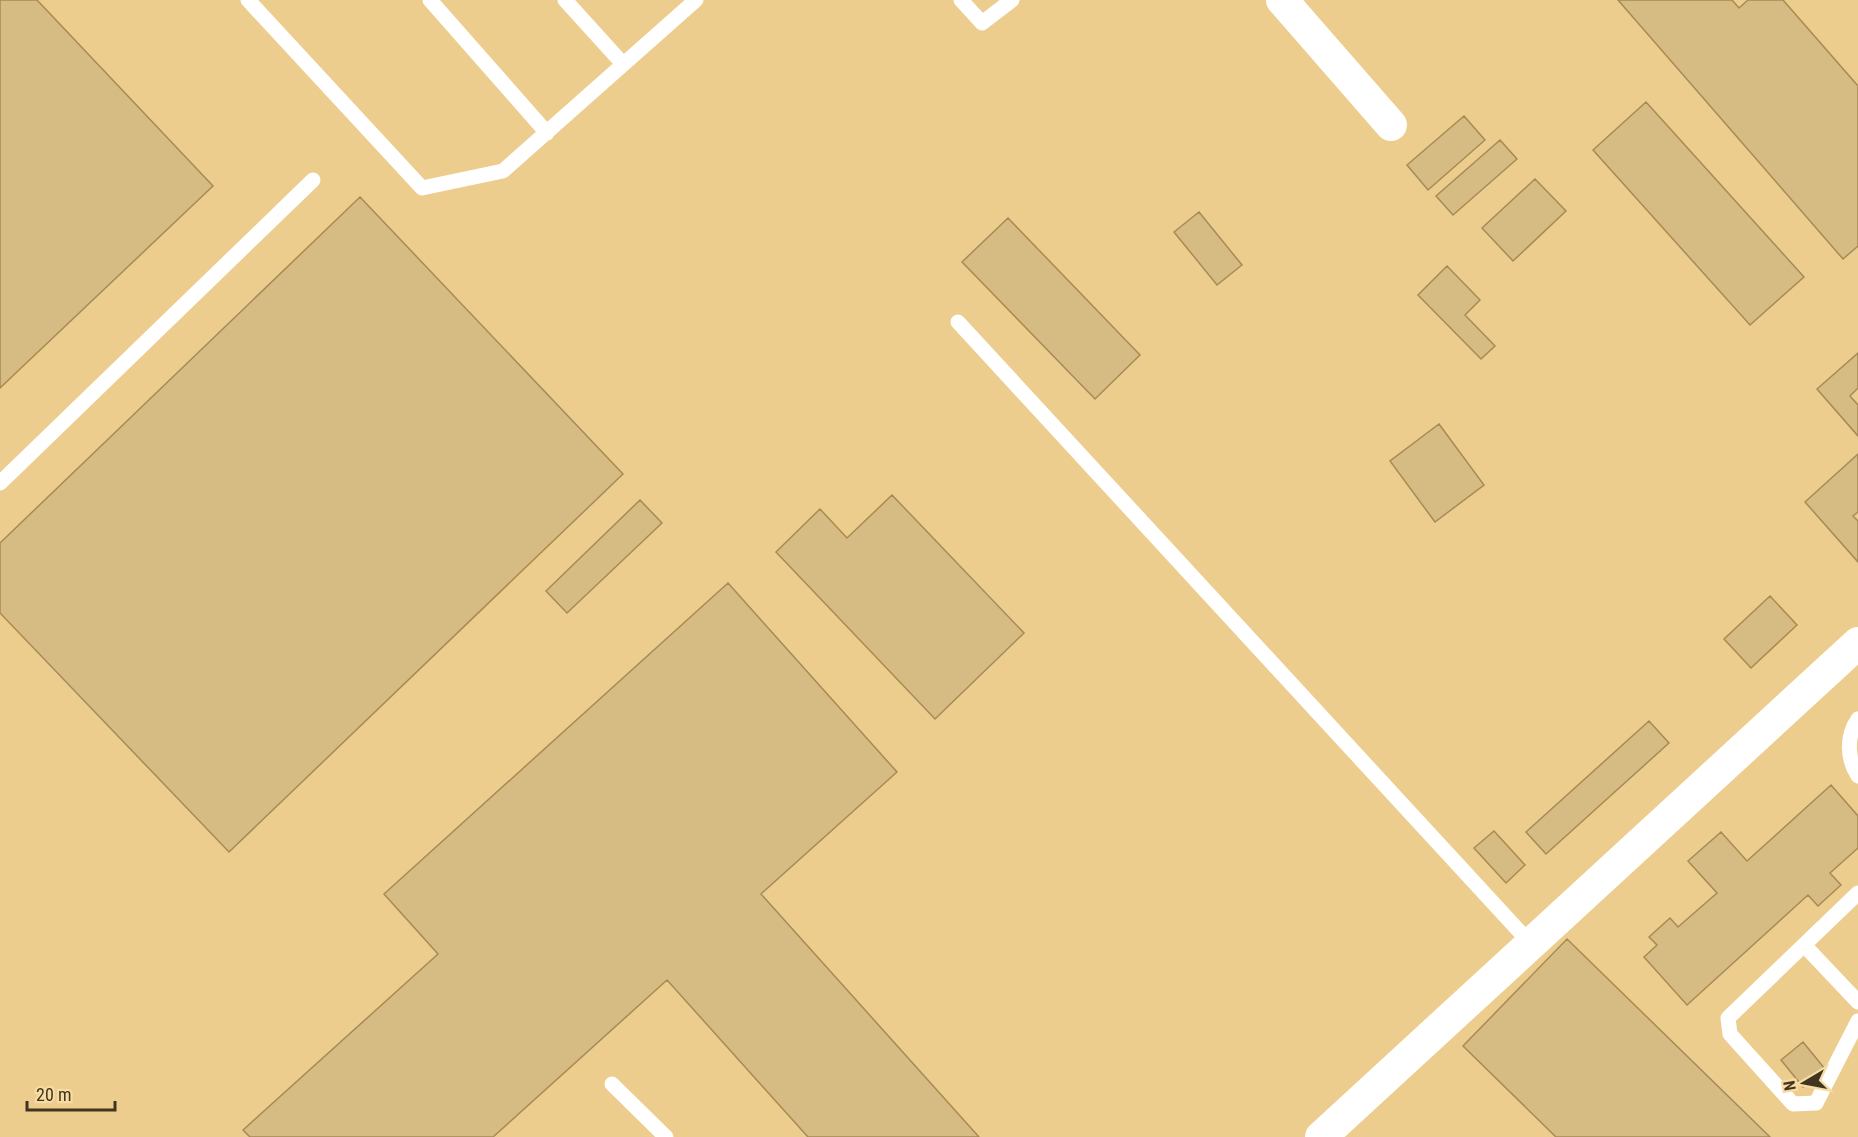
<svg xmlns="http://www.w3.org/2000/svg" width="1858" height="1137" viewBox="0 0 1858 1137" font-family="'Roboto Condensed',sans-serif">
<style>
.built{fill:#edcd8d}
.building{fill:#d6bb83;stroke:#a68b55;stroke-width:1.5}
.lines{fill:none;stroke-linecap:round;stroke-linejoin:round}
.service{stroke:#fff;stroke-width:15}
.minor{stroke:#fff;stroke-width:32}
</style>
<rect width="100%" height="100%" fill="#f7dba2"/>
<!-- built -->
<path class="built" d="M0 0H1858V1137H0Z"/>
<!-- building -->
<path class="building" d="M0 0H37L213 186 0 388Z
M1618 0H1732L1739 8 1748 0H1783L1858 86V246L1843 259Z
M1646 102 1804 277 1750 325 1593 150Z
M1464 116 1485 140 1428 190 1407 165Z
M1500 140 1517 159 1453 215 1436 196Z
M1535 179 1566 211 1513 261 1482 228Z
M360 197 623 474 229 852 0 613V543Z
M1199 212 1242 265 1217 285 1174 232Z
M1008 218 1140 355 1095 399 962 262Z
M1447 266 1480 300 1465 315 1495 346 1481 359 1418 295Z
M1858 353V388L1850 396 1858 405V436L1817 389Z
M1439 424 1484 485 1435 522 1390 461Z
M1858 454V512L1853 516 1858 521V562L1805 502Z
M892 495 1024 633 935 719 776 552 820 509 847 538Z
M640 500 662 523 567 613 546 591Z
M728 583 897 772 761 894 979 1137H808L667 980 493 1137H250L243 1130 438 954 384 894Z
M1770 596 1797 625 1751 668 1724 639Z
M1649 721 1669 743 1546 854 1526 832Z
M1831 785 1858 816V848L1830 873 1841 885 1818 906 1808 895 1687 1005 1644 957 1657 945 1649 937 1670 918 1678 927 1717 893 1688 861 1721 832 1747 861Z
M1494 831 1525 865 1506 883 1474 848Z
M1567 939 1770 1137H1556L1463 1046Z
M1803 1042 1825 1069 1803 1087 1781 1060Z"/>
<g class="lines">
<!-- service -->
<path class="service" d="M248 0 422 188 503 171 696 0
M430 0 547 133
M565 0 623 64
M961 0 982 23 1012 0
M958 322 1531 944
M0 483 313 180
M1858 719C1846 736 1847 759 1858 776
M1858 893 1728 1018 1730 1034 1793 1104 1816 1103 1858 1021
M1804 945 1858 1002
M612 1084 666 1137"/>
<!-- minor -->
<path class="minor" d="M1282 0 1391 125
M1321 1137 1858 643"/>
</g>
<!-- north arrow -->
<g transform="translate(1804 1083) rotate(260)" stroke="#f7dba2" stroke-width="4.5" paint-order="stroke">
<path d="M0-4.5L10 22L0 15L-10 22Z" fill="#41351f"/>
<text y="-9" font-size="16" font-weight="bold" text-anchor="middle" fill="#41351f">N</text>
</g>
<!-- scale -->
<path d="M27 1101v9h88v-9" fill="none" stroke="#41351f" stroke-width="3"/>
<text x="36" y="1101" font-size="18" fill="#41351f" stroke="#f7dba2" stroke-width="4.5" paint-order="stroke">20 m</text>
</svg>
